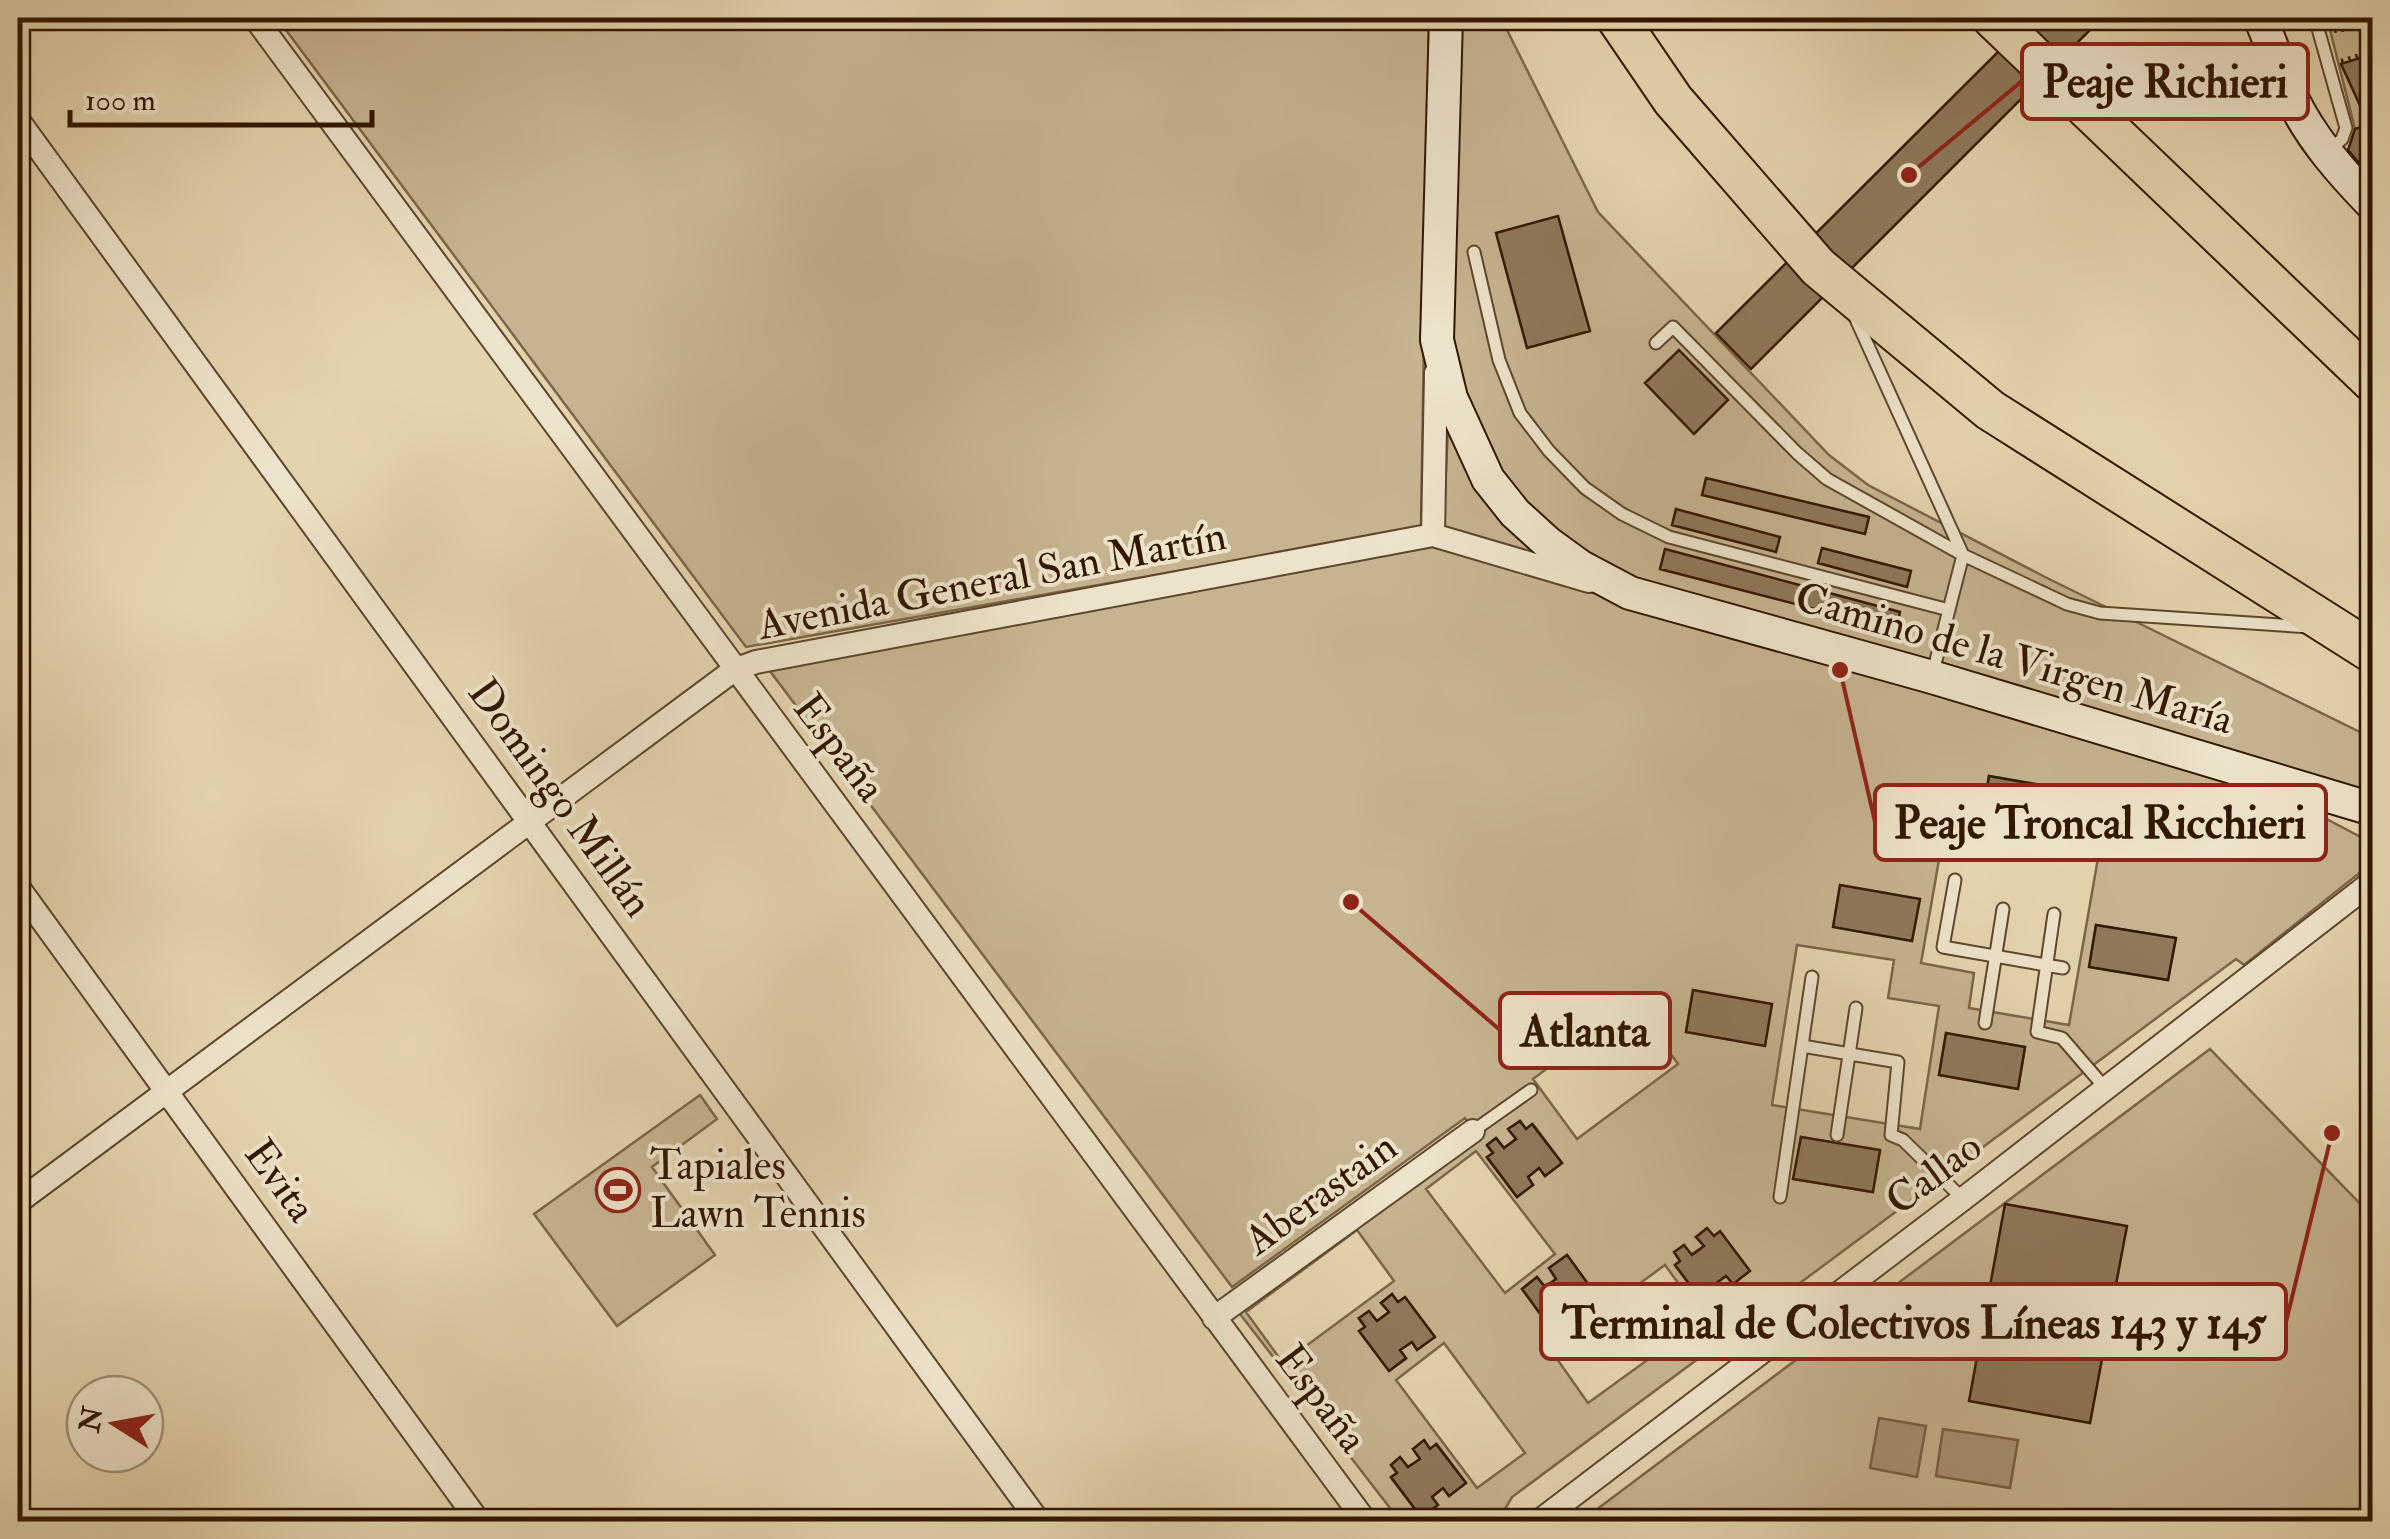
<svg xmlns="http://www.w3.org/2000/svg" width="2390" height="1539" viewBox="0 0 2390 1539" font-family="'IM FELL Double Pica',serif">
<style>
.green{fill:#c6b490;stroke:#7c6548;stroke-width:2.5;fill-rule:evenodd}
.water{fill:#a79373;stroke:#786145;stroke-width:2.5}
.building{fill:#8e795a;stroke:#311600;stroke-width:2.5}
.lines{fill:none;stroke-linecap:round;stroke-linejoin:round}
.lane-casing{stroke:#5e462c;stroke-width:15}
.street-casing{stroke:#5e462c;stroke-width:26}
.secondary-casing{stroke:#311600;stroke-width:36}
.highway-casing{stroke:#311600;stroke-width:44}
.path{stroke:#311600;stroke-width:4;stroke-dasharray:2.5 5;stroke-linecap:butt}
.lane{stroke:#ede3ca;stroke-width:11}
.street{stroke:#ede3ca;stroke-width:22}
.secondary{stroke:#ede3ca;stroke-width:32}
.highway{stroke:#e4d4ae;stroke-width:40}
.labels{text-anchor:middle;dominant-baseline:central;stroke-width:8;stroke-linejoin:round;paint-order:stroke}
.street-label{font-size:42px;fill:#311600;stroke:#ede3ca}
.poi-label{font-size:42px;fill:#311600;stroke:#ede3ca;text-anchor:start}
.leader{fill:none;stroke:#8f2418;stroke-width:4}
.callout-dot{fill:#8f2418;stroke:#ede3ca;stroke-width:4}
.callout{fill:#ede3ca;stroke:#8f2418;stroke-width:4}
.callout-label{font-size:45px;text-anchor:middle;font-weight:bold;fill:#311600}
</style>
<rect width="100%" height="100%" fill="#e4d4ae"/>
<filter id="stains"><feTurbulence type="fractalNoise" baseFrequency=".002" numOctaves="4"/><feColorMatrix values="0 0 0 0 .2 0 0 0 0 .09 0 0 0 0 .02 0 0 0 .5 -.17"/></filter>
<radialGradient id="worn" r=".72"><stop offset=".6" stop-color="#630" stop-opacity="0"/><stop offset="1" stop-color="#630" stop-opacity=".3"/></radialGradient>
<!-- green -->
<path class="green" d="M277 18H1429L1421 528 746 647Z
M1457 18H1501L1598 212 1829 455 1868 485 2047 578 2372 738V796L1627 580 1530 514 1475 431 1453 340Z
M2327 18H2372V124L2355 129Z
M1448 430 1544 557 1443 528Z
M1427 544 2281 795 2372 843V863L2244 965 2236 959 1512 1497 1498 1521H1400L1240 1314 1244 1307 1477 1137 1465 1118 1232 1287 770 671ZM1989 776 2067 789 2060 831 1982 818ZM1944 831 2098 858 2069 1025 1969 1008 1974 973 1921 963ZM2096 925 2175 938 2168 980 2090 967ZM1797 945 1894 960 1888 998 1939 1006 1920 1129 1772 1105ZM1693 991 1771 1004 1765 1045 1686 1032ZM1634 1003 1678 1064 1577 1139 1533 1079ZM1946 1034 2025 1047 2018 1088 1939 1075ZM1520 1121 1526 1129 1533 1124 1562 1163 1545 1176 1539 1168 1528 1177 1533 1185 1517 1197 1487 1158 1493 1153 1487 1146 1496 1138 1504 1148 1516 1139 1509 1129ZM1801 1137 1880 1151 1872 1192 1794 1179ZM1476 1151 1555 1254 1505 1293 1426 1189ZM1357 1230 1394 1281 1283 1363 1246 1312ZM1714 1236 1726 1276 1715 1284 1721 1293 1705 1305 1675 1265 1704 1246 1696 1237ZM1567 1255 1602 1303 1586 1315 1580 1308 1568 1316 1574 1325 1557 1337 1522 1289 1537 1277 1545 1287 1556 1279 1549 1268ZM1665 1265 1704 1319 1588 1403 1550 1349ZM1392 1294 1418 1349 1412 1342 1400 1350 1406 1359 1390 1370 1360 1331 1365 1327 1359 1319 1377 1321 1389 1312 1381 1303ZM1444 1343 1525 1453 1477 1488 1396 1380ZM1424 1441 1430 1449 1437 1444 1466 1483 1449 1496 1443 1488 1432 1497 1421 1517 1391 1478 1397 1473 1391 1465 1400 1458 1408 1467 1420 1459 1413 1449Z
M2210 1049 2372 1216V1521L1580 1522Z
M700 1095 717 1119 652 1167 715 1255 617 1326 534 1214Z"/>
<!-- water -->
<path class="water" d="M1879 1418 1926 1426 1917 1477 1870 1468Z
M1943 1429 2018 1440 2010 1488 1936 1476Z"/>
<!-- building -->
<path class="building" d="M2032 18H2102L1751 369 1716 333Z
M2349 18H2372V23L2349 26Z
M2372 54V109L2363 112 2341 64Z
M2372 124V178L2348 150 2355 129Z
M1558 216 1590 331 1527 348 1496 233Z
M1679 350 1728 400 1694 434 1645 383Z
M1706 478 1869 517 1865 534 1702 495Z
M1676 509 1780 537 1776 552 1672 525Z
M1822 548 1911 571 1907 587 1818 563Z
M1665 549 1900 612 1896 630 1660 569Z
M1989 776 2068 790 2061 832 1982 818Z
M1840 885 1920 899 1912 941 1833 927Z
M2096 925 2176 938 2168 980 2089 967Z
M1693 990 1772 1004 1765 1046 1686 1032Z
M1946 1033 2025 1047 2018 1089 1939 1075Z
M1520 1121 1526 1129 1532 1124 1562 1163 1545 1176 1539 1168 1528 1177 1533 1185 1517 1197 1487 1157 1493 1153 1487 1145 1496 1138 1504 1148 1516 1139 1508 1129Z
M1801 1137 1880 1150 1873 1192 1793 1179Z
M2005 1204 2127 1226 2090 1423 1969 1401Z
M1707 1228 1714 1236 1720 1231 1750 1271 1733 1284 1726 1276 1715 1284 1721 1292 1705 1305 1675 1265 1680 1261 1674 1252 1684 1245 1692 1255 1704 1246 1696 1237Z
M1567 1255 1602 1303 1586 1316 1580 1308 1568 1316 1574 1325 1557 1337 1522 1289 1537 1277 1545 1287 1556 1279 1549 1268Z
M1392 1294 1398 1302 1405 1297 1435 1337 1417 1350 1412 1342 1400 1350 1406 1358 1389 1371 1359 1331 1365 1327 1359 1318 1369 1311 1377 1321 1389 1312 1381 1303Z
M1424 1440 1430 1449 1436 1444 1466 1483 1449 1496 1443 1488 1432 1497 1438 1505 1421 1517 1391 1477 1397 1473 1391 1465 1400 1457 1408 1467 1420 1459 1413 1449Z"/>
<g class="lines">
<defs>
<path id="lane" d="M2315 18 2346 128 2342 139 2330 150
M1474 252 1499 360 1520 413 1549 451 1585 488 1622 514 1669 537 1949 610
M1855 317 1963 555 2067 604 2100 613 2310 627
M1656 343 1673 327 1797 453 1827 479 1963 555 1932 676
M1955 880 1943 947 2063 968
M2054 914 2037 1032 2062 1038 2106 1089
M1985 1023 2003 909
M1802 1046 1898 1062 1891 1135 1903 1140 1963 1199
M1473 1131 1531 1090
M1837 1135 1856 1008
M1780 1197 1812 977"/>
<path id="street" d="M255 18 1366 1522
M18 120 1039 1522
M1433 535 1436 373
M18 887 479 1522
M18 1202 734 670 756 662 1433 535 1589 581
M1214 1318 1473 1131
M1538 1522 1963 1199 2372 882"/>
<path id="secondary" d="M1446 18 1437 340 1451 398 1488 479 1515 513 1548 543 1581 567 1630 593 1932 677 2372 809
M2260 18C2272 44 2280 72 2292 98 2311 138 2341 172 2372 204"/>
<path id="highway" d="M1617 18 1673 100 1818 267 1990 410 2372 652
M1993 18 2372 381"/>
</defs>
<!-- lane casing -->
<use href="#lane" class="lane-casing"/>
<!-- street casing -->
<use href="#street" class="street-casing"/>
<!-- secondary casing -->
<use href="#secondary" class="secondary-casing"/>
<!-- highway casing -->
<use href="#highway" class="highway-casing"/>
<!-- path -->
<path class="path" d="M2334 31 2372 26
M2341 61 2372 51"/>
<!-- lane -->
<use href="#lane" class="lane"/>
<!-- street -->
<use href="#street" class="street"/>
<!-- secondary -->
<use href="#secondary" class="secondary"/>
<!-- highway -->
<use href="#highway" class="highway"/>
</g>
<!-- icons -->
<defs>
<symbol id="stadium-ring" viewBox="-11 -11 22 22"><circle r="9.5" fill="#ede3ca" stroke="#8f2418" stroke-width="1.5"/><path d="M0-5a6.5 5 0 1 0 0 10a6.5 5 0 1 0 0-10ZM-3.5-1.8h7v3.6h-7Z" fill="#8f2418"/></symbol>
</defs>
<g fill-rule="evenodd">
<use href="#stadium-ring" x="593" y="1165" width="50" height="50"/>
</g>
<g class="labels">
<!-- street labels -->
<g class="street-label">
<text transform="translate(992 581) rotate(-11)">Avenida General San Martín</text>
<text transform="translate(2014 659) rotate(16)">Camino de la Virgen María</text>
<text transform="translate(839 748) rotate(53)">España</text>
<text transform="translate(560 798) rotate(54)">Domingo Millán</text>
<text transform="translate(1934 1174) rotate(-37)">Callao</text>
<text transform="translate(280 1181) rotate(54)">Evita</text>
<text transform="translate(1321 1194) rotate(-36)">Aberastain</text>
<text transform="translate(1321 1399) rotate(53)">España</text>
</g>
<!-- poi labels -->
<g class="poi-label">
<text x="650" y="1166">Tapiales<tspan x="650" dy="48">Lawn Tennis</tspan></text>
</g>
</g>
<!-- callouts -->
<path class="leader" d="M1909 175L2022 81M1840 670L1875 822M1351 902L1500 1030M2332 1133L2286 1322"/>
<g class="callout-dot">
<circle cx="1909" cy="175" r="10"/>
<circle cx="1840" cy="670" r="10"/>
<circle cx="1351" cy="902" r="10"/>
<circle cx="2332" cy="1133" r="10"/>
</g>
<g class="callout">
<rect x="2022" y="44" width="286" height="75" rx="10"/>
<rect x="1875" y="785" width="451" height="75" rx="10"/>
<rect x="1500" y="993" width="170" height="75" rx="10"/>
<rect x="1541" y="1284" width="745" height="75" rx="10"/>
</g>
<g class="callout-label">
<text x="2165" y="97">Peaje Richieri</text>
<text x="2100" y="838">Peaje Troncal Ricchieri</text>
<text x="1585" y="1046">Atlanta</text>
<text x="1914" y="1338">Terminal de Colectivos Líneas 143 y 145</text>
</g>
<!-- margin -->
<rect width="2390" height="1539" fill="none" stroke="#e4d4ae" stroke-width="60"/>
<rect x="20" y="20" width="2350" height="1499" fill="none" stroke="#311600" stroke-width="5"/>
<rect x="30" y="30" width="2330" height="1479" fill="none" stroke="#311600" stroke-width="2.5"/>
<!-- north arrow -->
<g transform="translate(115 1424) rotate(281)"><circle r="48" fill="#ede3ca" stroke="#a29179" stroke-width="2.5"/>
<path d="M0-8L18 38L0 25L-18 38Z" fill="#8f2418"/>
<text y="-15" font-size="28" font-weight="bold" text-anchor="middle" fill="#311600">N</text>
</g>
<!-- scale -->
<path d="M70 110v15h302v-15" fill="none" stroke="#311600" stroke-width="5"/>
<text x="85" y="110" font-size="30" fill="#311600" stroke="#ede3ca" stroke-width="8" paint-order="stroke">100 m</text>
<rect width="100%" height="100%" filter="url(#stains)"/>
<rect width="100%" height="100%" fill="url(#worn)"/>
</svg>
